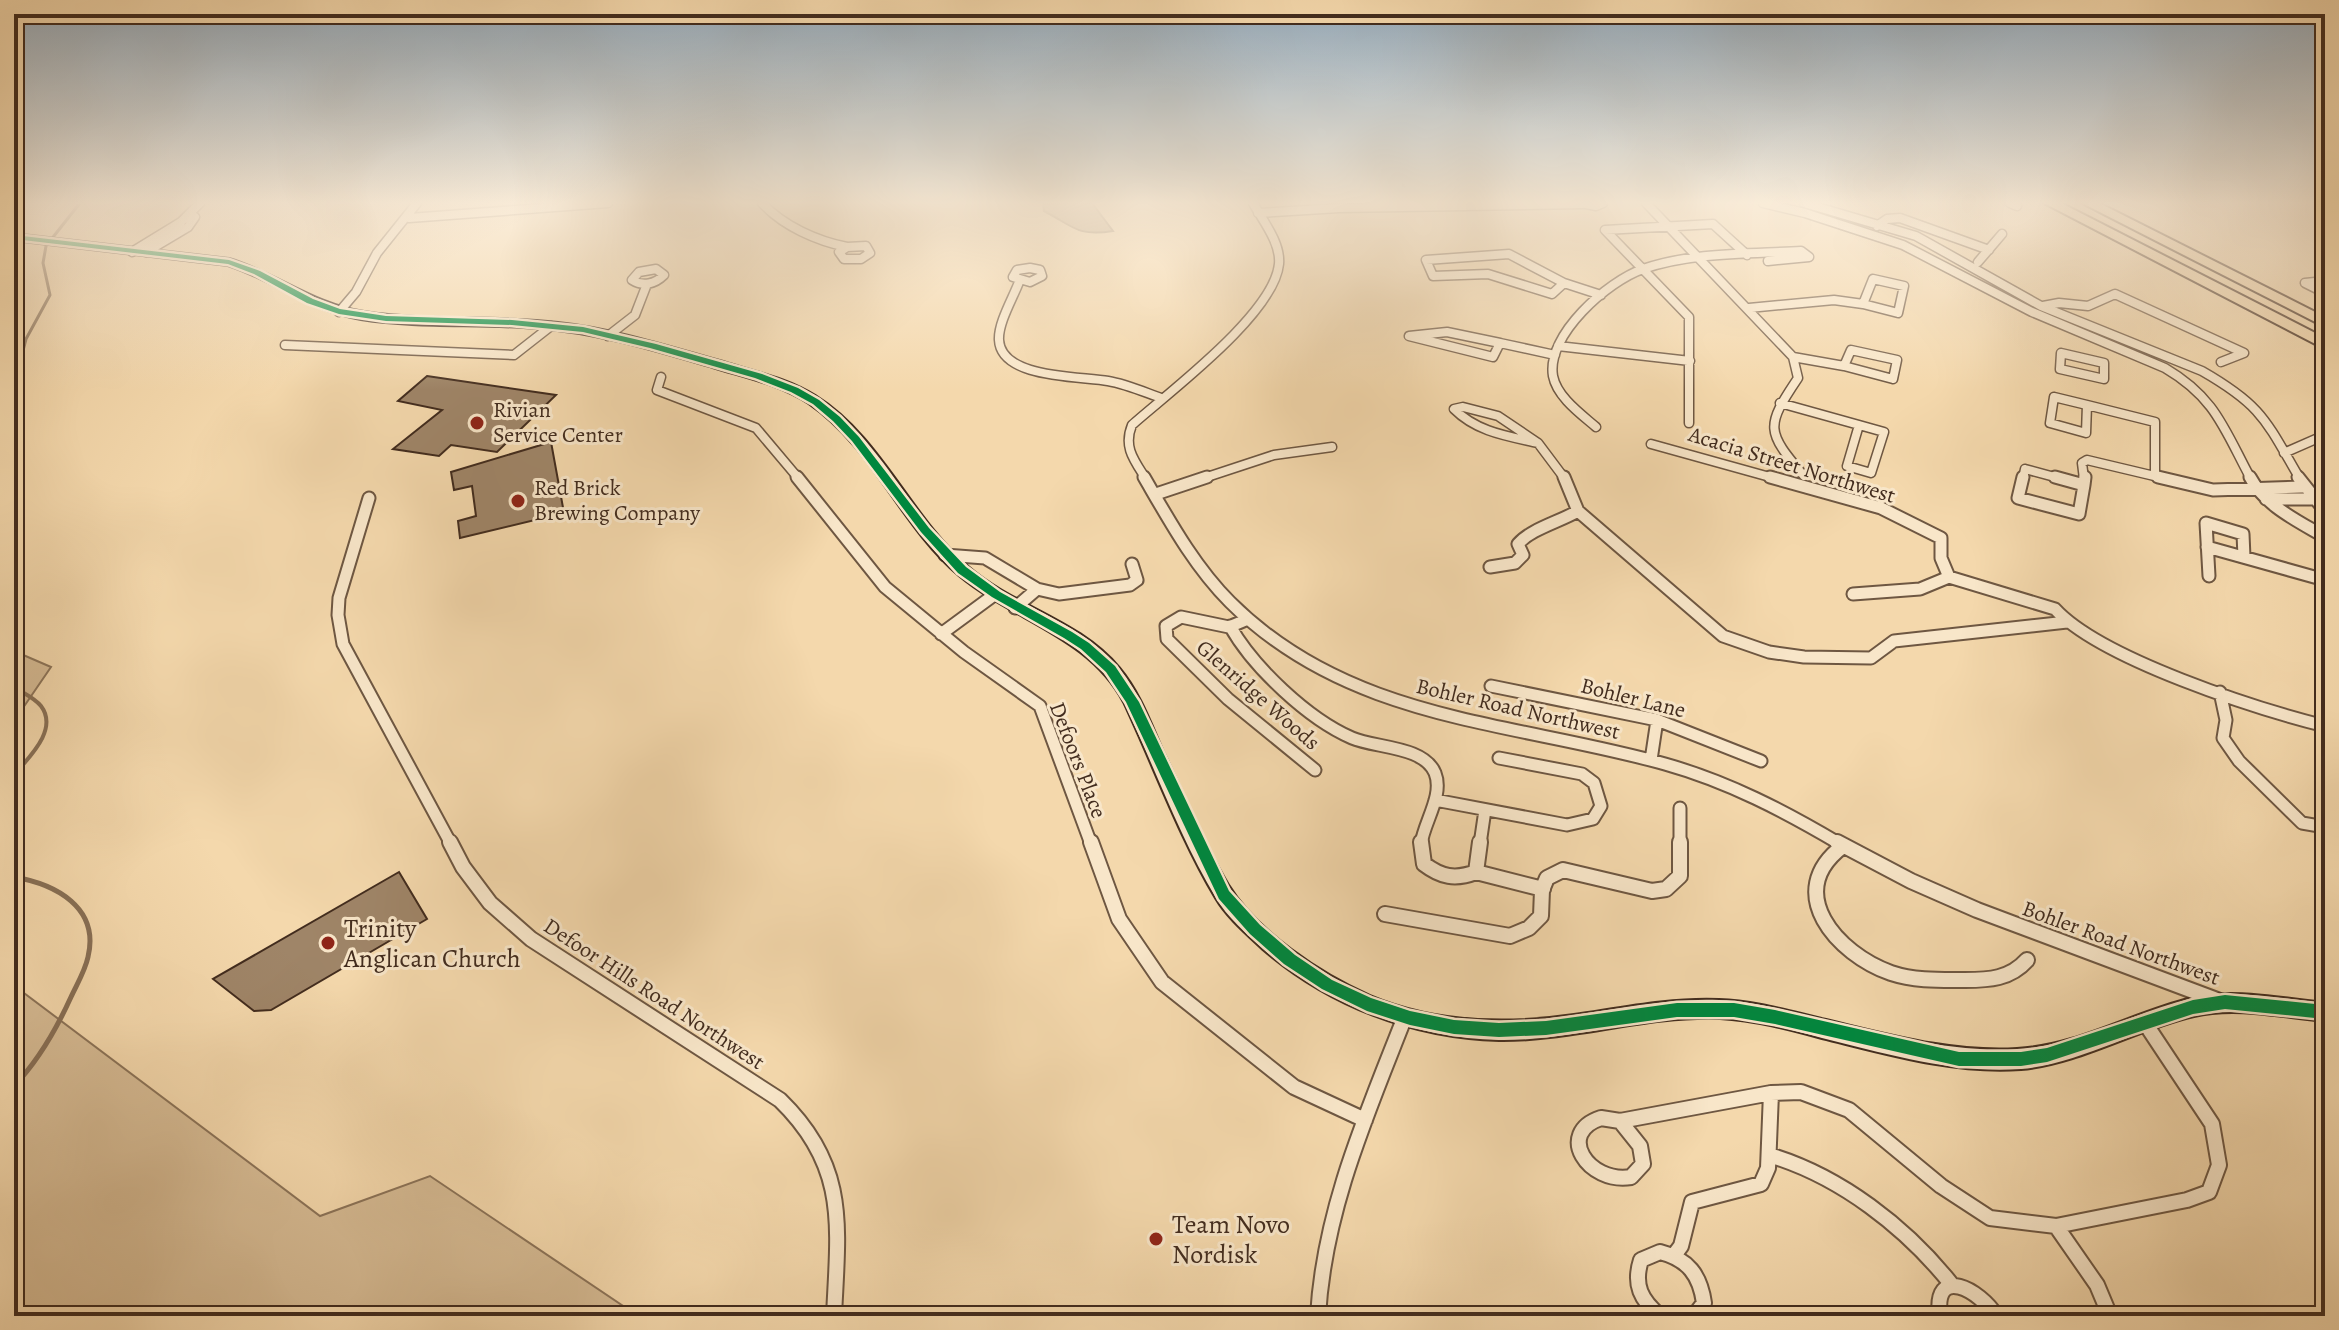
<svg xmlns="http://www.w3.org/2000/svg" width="2339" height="1330" viewBox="0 0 2339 1330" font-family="Alegreya,serif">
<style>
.green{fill:#d6bb94;stroke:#8c7459;stroke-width:2}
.water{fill:#b79e7c;stroke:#887056;stroke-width:2}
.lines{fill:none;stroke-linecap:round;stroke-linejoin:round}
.stream-far2{stroke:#887056;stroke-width:3}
.stream-far1{stroke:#887056;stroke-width:4}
.stream{stroke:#887056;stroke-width:5}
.building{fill:#9f8568;stroke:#422c1e;stroke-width:2}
.street-far2-casing{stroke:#6e5742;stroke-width:11}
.street-far1-casing{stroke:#6e5742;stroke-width:15}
.street-casing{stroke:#6e5742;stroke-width:18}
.secondary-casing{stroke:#422c1e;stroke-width:4}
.highway-casing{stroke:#422c1e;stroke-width:4}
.street-far2{stroke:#f8e6c9;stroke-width:8}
.street-far1{stroke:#f8e6c9;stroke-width:11}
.street{stroke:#f8e6c9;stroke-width:14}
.secondary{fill:#f8e6c9;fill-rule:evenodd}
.highway{fill:#f4d8ac;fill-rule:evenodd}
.cycleway-casing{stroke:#f8e6c9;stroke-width:5}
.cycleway{fill:#00873e;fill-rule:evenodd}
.poi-dot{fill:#8f2418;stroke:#f8e6c9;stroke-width:3}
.labels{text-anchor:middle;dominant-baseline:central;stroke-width:6;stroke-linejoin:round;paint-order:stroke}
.poi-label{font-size:22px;fill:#422c1e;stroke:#f8e6c9;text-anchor:start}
.street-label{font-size:22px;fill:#422c1e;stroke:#f8e6c9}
.near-poi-label{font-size:26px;fill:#422c1e;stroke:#f8e6c9;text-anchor:start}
</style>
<rect width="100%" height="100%" fill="#f4d8ac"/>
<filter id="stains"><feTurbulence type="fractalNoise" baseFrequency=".0025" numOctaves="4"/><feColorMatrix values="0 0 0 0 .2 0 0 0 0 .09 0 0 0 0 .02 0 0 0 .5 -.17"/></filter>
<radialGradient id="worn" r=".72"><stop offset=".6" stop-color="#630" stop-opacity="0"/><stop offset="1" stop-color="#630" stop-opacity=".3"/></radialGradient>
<!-- green -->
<path class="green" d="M14 651 51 667 14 721Z
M14 982 20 990 320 1216 430 1176 638 1316H14Z"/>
<!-- water -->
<path class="water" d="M1092 203 1113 231C1077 237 1073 226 1044 211L1043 204Z"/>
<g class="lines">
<!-- stream-far2 -->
<path class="stream-far2" d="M14 385 26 339 50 295 43 263 46 246 80 203"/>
<!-- stream-far1 -->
<path class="stream-far1" d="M14 687C23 693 35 698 41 706 59 730 28 758 14 775"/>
<!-- stream -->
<path class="stream" d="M14 877C55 884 100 907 88 957 85 971 77 984 71 997 56 1030 39 1060 14 1086"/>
</g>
<!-- building -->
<path class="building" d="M427 376 556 395 497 452 451 445 439 456 393 449 442 410 398 401Z
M551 442 564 513 460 538 458 521 476 516 472 486 454 490 451 472Z
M399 872 427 919 271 1010 254 1011 213 979Z"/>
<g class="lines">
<defs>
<path id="street-far2" d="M762 203C783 226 817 241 847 247
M1581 203 1596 206 1603 203
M1646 203 1793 357 1798 378C1765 427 1766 431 1804 476
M1763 203 1805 213 1903 245 2032 312 2165 368C2216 398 2224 429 2251 479
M1804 203 1916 236 2041 306 2202 371C2263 406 2266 421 2300 479
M2010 203 2017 206
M1258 213 1339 208 1582 204
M409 218 608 203
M1877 226 1887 219 1900 218 1989 250
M866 246 870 253 861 259H844L839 252 847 247Z
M132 252 181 222 200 203
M146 252 188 227 195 217 189 214
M1509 254 1564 283 1552 294 1488 274 1433 276 1426 260Z
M1978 262 2002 234
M1030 268 1040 270 1042 276 1030 282 1013 277 1017 270Z
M656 269 664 275C655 284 643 287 632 280L639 272Z
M1873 279 1904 286 1898 313 1863 304Z
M2325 281 2305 283 2325 293
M1019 282C1013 298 998 323 999 340 1001 379 1081 376 1108 381 1126 384 1144 392 1161 398
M1564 283 1601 295
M2043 306 2059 303 2088 306 2115 294 2244 353 2221 362
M1749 308 1834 300 1863 304
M339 312 356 292 377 253 417 203
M1447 332 1500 343 1493 357 1409 336Z
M608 336 635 315 647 284
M1500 343 1555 355
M285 345 514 355 551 326
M1558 346 1690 361
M1851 350 1897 360 1893 379 1844 366Z
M2061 353 2104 363V379L2060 369Z
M1793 357 1844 366
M661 377 657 390 756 428 799 479
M2054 397 2087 405 2086 433 2050 423Z
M1780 403 1859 425
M2087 405 2155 422V476
M1463 407 1498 416 1538 443C1507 436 1477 432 1454 409Z
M1689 423V317L1605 230 1713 224 1747 255
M1859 425 1884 432 1871 473 1847 466Z
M1596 427C1581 414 1557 397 1553 376 1546 335 1608 281 1643 269 1692 252 1749 254 1801 251L1809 257 1768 261
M1538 443 1565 479
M1651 444 1777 479
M2284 453 2325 435
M1146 479C1134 460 1123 447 1132 425 1169 392 1274 314 1279 264 1281 243 1263 221 1253 203
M1201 479 1274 455 1332 447
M2023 479 2025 469 2062 479
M2084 479 2082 463 2087 460 2167 479"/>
<path id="street-far1" d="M797 477 885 587 964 652 1040 706 1091 844
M1144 477C1169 520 1194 566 1230 602 1350 722 1512 721 1665 764 1729 782 1784 811 1840 844
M1564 477 1578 511 1723 636 1769 652 1804 657 1871 658 1894 641 2067 622
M1770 477 1881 508 1941 538V558L1949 577 2055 609C2101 659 2257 709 2325 726
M2023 477 2018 498 2079 514 2084 485 2055 477
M2158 477 2213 490 2301 487
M2250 477C2265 506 2298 521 2325 537
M2298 477 2325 511
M2084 485 2085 477
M1156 494 1207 477
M369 498 339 598 338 615 343 644 451 844
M2266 499H2311
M2207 547 2325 580
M945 555 985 558 1037 589 1059 594 1130 585 1137 580 1132 564
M1490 567 1515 563 1523 555 1518 544C1531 529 1559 522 1578 511
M2209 576 2206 523 2243 534 2244 557
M1853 594 1920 589 1949 577
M1015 608 1037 589
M1248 619 1229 627 1181 617 1166 626 1167 639 1228 699 1315 770
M1230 626C1253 667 1308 719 1352 738 1375 748 1424 746 1435 773 1444 795 1424 822 1421 844
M941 634 994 595
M1491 686 1657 720 1761 761
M2220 692 2226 720 2223 738 2239 761 2302 823 2325 827
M1651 760 1657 720
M1435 800 1567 825 1593 819 1601 806 1594 783 1582 774 1499 758
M1680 808V844
M1480 844 1485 810"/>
<path id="street" d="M450 842 463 867 490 903 531 939 780 1100C849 1167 838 1227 834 1316
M1091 842 1119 919 1162 982 1294 1087 1365 1120
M1421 842 1424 864C1441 877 1455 880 1476 872L1480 842
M1837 842 1911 881 1977 910 2217 1000
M1843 846C1782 892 1837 954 1891 973 1915 981 1941 980 1965 980 1989 980 2010 979 2027 960
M1476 872 1543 889
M1385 914 1510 936 1529 928 1541 916 1542 890 1547 878 1563 870 1652 891 1666 889 1680 876V842
M1601 1118 1620 1121 1640 1146 1643 1164 1631 1177C1588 1184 1555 1133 1601 1118Z
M1620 1121 1771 1093 1801 1092 1849 1110 1941 1186 1990 1218 2056 1226 2187 1200 2209 1192 2219 1165 2212 1124 2145 1023
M1769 1155C1840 1176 1906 1227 1952 1285
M2056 1226 2097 1285 2110 1316
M1675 1254 1681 1246 1692 1202 1761 1184 1768 1168 1771 1093
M1318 1316C1324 1211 1366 1116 1404 1019
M1660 1316C1641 1300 1633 1285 1641 1260L1660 1252C1688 1259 1700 1275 1704 1303L1694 1316
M1940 1316C1933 1264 1980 1290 1996 1316"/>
<path id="secondary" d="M14 234 229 259C276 273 314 305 364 312 428 322 494 315 558 323 614 329 669 347 723 362 754 372 787 378 815 396 881 437 910 517 968 567 1014 607 1079 620 1119 668 1140 693 1151 725 1164 754 1185 797 1203 844 1228 885 1257 932 1320 974 1370 996 1434 1023 1506 1025 1574 1015 1622 1008 1670 998 1719 1000 1755 1001 1791 1012 1826 1020 1889 1035 1952 1053 2017 1049 2077 1046 2134 1012 2192 998 2235 988 2282 999 2325 1003V1021C2282 1017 2236 1006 2194 1016 2137 1029 2079 1064 2021 1069 1954 1074 1887 1054 1822 1038 1789 1029 1755 1020 1720 1018 1645 1015 1573 1041 1499 1040 1412 1038 1328 1005 1263 949 1247 934 1227 917 1216 898 1180 838 1154 766 1124 702 1089 636 1014 621 959 575 901 526 873 447 809 403 780 384 745 377 713 367 655 350 597 332 536 328 478 323 419 328 361 319 307 310 277 281 228 265L14 240Z"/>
<path id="highway" d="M2044 203H2061L2325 338V349Z
M2082 203H2099L2325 317V327Z"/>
</defs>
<!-- street-far2 casing -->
<use href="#street-far2" class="street-far2-casing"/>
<!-- street-far1 casing -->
<use href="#street-far1" class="street-far1-casing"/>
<!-- street casing -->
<use href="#street" class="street-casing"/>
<!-- secondary casing -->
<use href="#secondary" class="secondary-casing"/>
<!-- highway casing -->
<use href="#highway" class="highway-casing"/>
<!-- street-far2 -->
<use href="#street-far2" class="street-far2"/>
<!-- street-far1 -->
<use href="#street-far1" class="street-far1"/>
<!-- street -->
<use href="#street" class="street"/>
<!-- secondary -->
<use href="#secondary" class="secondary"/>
<!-- highway -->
<use href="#highway" class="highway"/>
<defs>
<path id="cycleway" d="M14 235 229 260 260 271 313 299 340 309 386 316 512 320 583 327 656 344 762 374 798 388 819 400 840 417 859 437 929 528 966 567 1000 592 1072 632 1089 643 1115 666 1139 702 1229 891 1260 925 1295 955 1332 980 1371 998 1410 1011 1454 1020 1499 1023 1546 1021 1677 1003H1734L1775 1010 1959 1052H2021L2047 1048 2193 1000 2225 995 2325 1005V1019L2225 1009 2193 1014 2047 1062 2021 1066H1959L1775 1024 1734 1017H1677L1546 1035 1499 1037 1454 1034 1410 1025 1367 1011 1322 989 1284 964 1250 934 1219 899 1126 702 1106 672 1081 649 1064 638 992 597 958 573 921 532 852 441 833 421 813 404 791 392 755 378 650 348 583 332 512 325 386 321 339 314 307 303 254 274 228 264 14 239Z"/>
</defs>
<!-- cycleway casing -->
<use href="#cycleway" class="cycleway-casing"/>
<!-- cycleway -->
<use href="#cycleway" class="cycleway"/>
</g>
<!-- sky -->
<linearGradient id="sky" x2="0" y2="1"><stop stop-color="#94abbd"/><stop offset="0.52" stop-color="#faedda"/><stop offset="1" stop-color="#faedda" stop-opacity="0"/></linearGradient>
<rect width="2339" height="390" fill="url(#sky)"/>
<!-- markers -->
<g class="poi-dot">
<circle cx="477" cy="423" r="8"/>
<circle cx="518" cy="501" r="8"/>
<circle cx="328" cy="943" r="8"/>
<circle cx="1156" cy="1239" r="8"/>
</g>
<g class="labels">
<!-- poi labels -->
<g class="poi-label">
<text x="493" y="410">Rivian<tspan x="493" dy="25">Service Center</tspan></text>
<text x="534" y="488">Red Brick<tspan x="534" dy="25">Brewing Company</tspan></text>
</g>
<!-- street labels -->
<g class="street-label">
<text transform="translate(1792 465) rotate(17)">Acacia Street Northwest</text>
<text transform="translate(1258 695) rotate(41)">Glenridge Woods</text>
<text transform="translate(1633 698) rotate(14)">Bohler Lane</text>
<text transform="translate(1518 709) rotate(13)">Bohler Road Northwest</text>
<text transform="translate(1078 760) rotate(69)">Defoors Place</text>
<text transform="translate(2121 943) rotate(20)">Bohler Road Northwest</text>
<text transform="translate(654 994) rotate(33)">Defoor Hills Road Northwest</text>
</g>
<!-- near-poi labels -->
<g class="near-poi-label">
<text x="344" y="928">Trinity<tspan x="344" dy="30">Anglican Church</tspan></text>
<text x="1172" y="1224">Team Novo<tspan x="1172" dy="30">Nordisk</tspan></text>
</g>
</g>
<!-- margin -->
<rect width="2339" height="1330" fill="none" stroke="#f4d8ac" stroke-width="48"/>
<rect x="16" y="16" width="2307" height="1298" fill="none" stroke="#422c1e" stroke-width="4"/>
<rect x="24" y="24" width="2291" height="1282" fill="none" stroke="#422c1e" stroke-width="2"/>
<rect width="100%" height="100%" filter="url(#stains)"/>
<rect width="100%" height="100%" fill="url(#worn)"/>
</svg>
